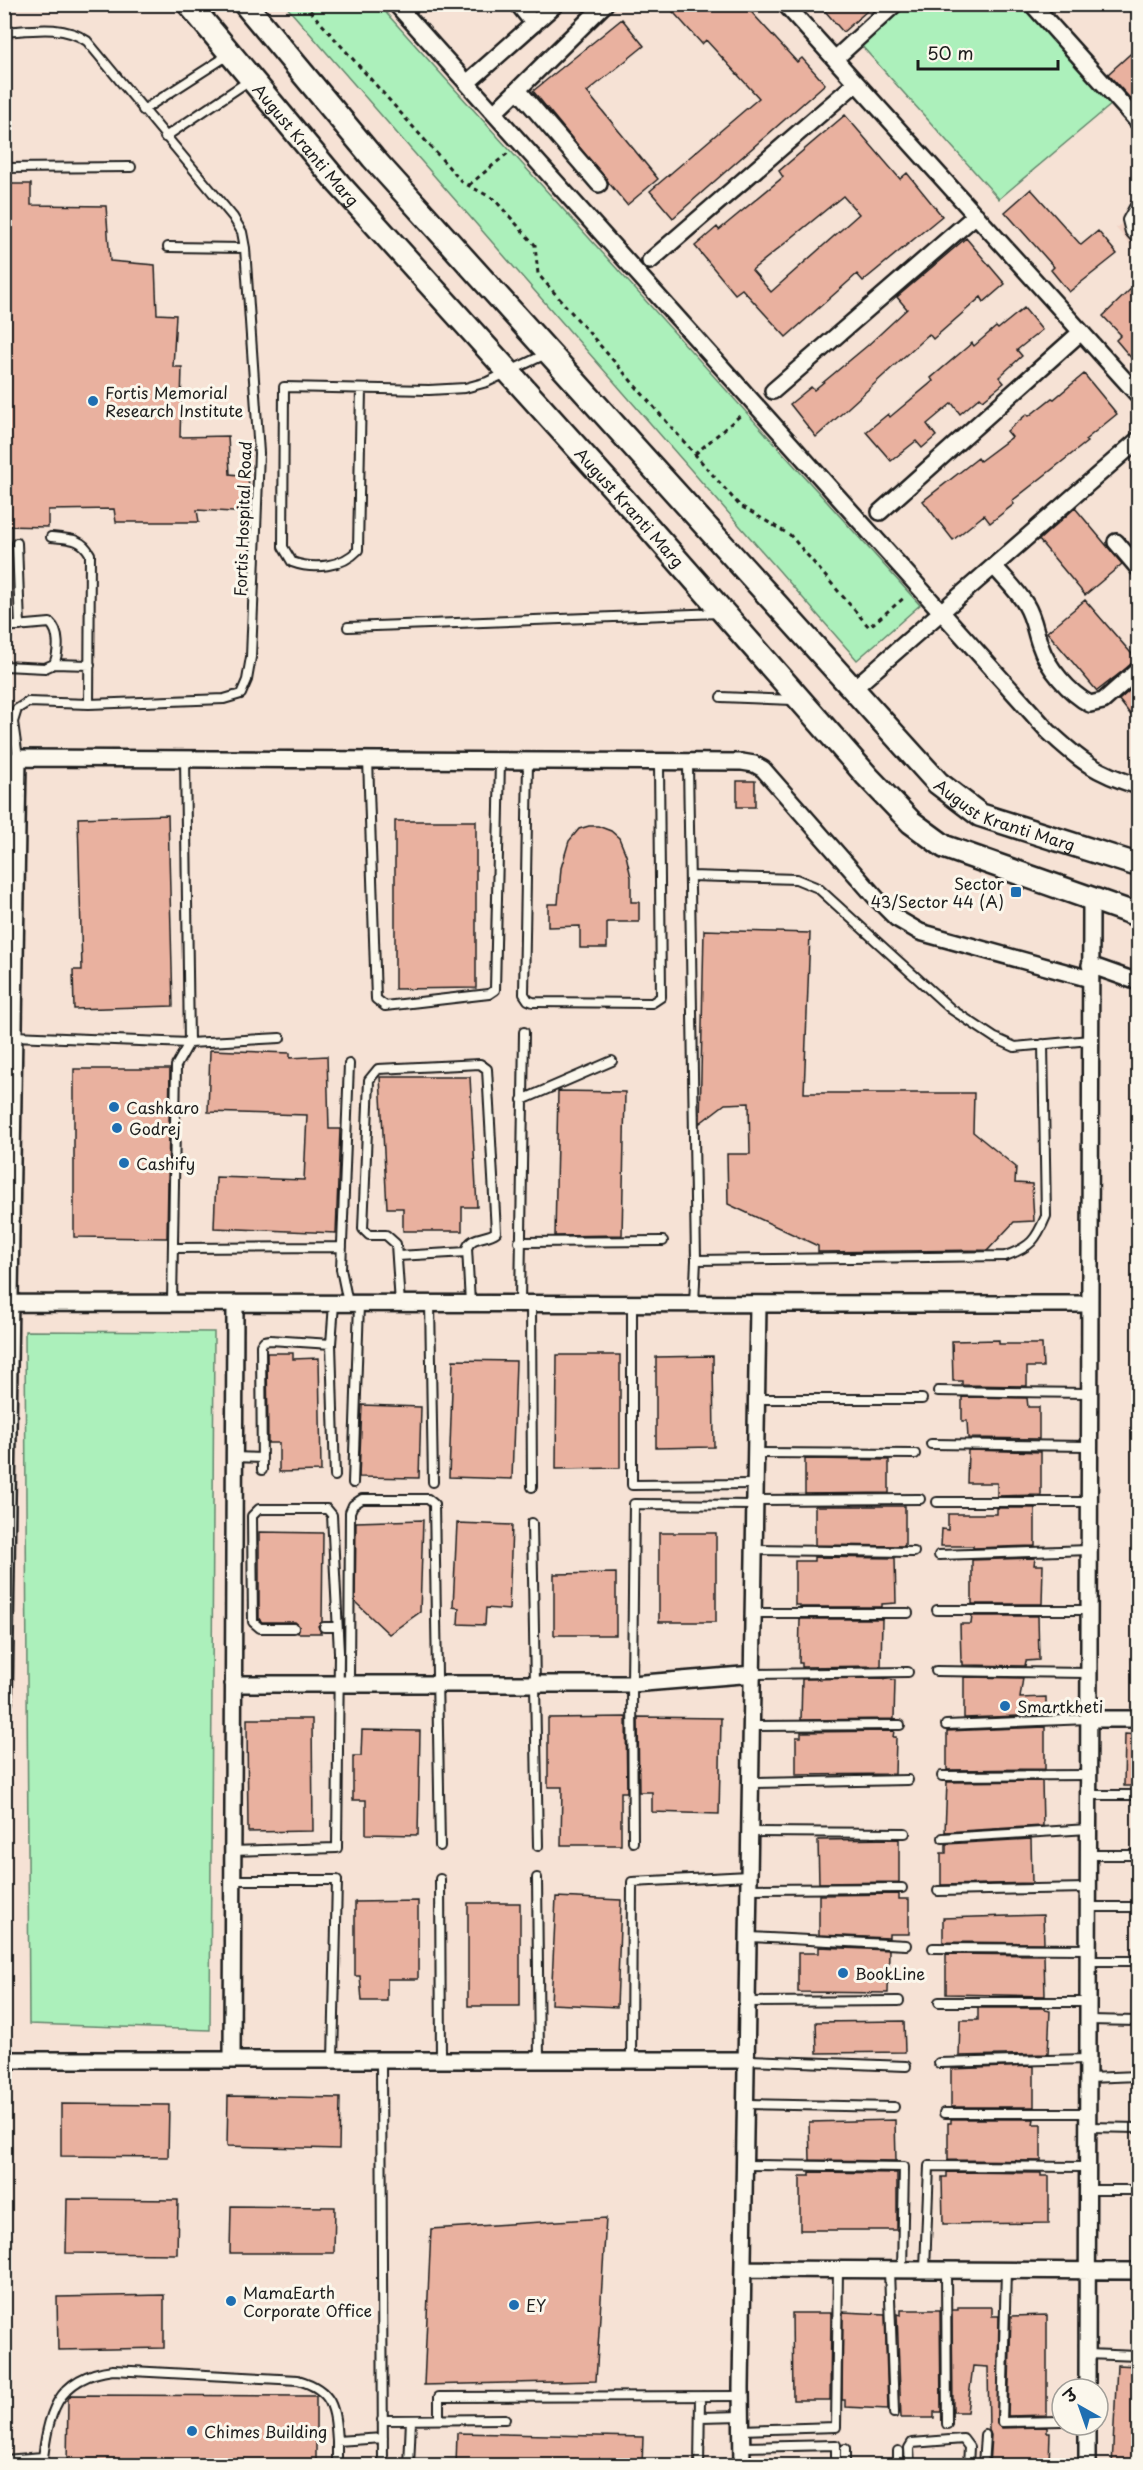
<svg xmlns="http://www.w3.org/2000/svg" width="1143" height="2470" viewBox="0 0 1143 2470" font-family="'Playpen Sans','Playpen Sans Deva',sans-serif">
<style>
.built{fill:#f2d3c5}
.green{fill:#acf0bb;stroke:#64866c;stroke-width:1.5}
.building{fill:#e9b19f;stroke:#1c1c1c;stroke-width:1.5;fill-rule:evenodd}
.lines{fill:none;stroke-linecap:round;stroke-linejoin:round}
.lane-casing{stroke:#1c1c1c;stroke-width:12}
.street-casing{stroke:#1c1c1c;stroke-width:20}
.secondary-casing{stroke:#1c1c1c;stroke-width:27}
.path{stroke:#1c1c1c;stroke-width:3;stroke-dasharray:4.5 4.5;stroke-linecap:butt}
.lane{stroke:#fbf7ec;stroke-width:8}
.street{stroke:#fbf7ec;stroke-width:15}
.secondary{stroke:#fbf7ec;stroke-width:22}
.poi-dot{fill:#1f6fb2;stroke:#fbf7ec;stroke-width:2}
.labels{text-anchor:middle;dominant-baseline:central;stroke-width:6;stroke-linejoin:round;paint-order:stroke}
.street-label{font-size:16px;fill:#1c1c1c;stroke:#fbf7ec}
.poi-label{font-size:16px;fill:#1c1c1c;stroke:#fbf7ec;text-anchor:start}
</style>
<rect width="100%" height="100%" fill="#f6e2d5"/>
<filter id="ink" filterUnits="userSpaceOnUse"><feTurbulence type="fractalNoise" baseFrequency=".0167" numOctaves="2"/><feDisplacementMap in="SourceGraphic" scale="12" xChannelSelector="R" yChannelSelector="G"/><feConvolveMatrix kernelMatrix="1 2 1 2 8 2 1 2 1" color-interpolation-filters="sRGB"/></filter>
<g filter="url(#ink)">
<!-- built -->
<path class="built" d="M1138 210V254L1116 228Z"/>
<!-- green -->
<path class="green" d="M285 5H379L920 605 857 660Z
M906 5H1030L1112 104 999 199 860 44Z
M25 1331 214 1332 210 2030 29 2024Z"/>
<!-- building -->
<path class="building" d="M666 4H744L797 62 802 58 825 84 673 218 650 191 759 98 706 40 702 44Z
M819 4H875L843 32Z
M622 19 644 46 587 92 658 179 627 205 533 91Z
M1138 47V107L1108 74Z
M845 115 900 179 907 173 942 216 863 281 857 274 786 337 742 289 735 294 695 246 717 227 719 230 783 177 779 171ZM843 196 859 214 771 292 752 270Z
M4 184H31V205L106 206 110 261 155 265 157 314 176 315 173 367H182L180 437 228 436 230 474 248 476 251 513 197 510 199 522H116L114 509 48 510V527L4 526Z
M1031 189 1081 245 1098 231 1117 254 1069 292 1051 270 1054 267 1005 212Z
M966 238 1005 284 984 302 981 297 933 339 929 334 816 437 790 404 811 387 814 390 867 346 907 309 897 297Z
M1138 282V366L1116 340 1121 335 1103 316Z
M1024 308 1042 330 1017 350 1022 356 999 377 1004 383 983 400 980 397 960 414 952 403 927 424 936 436 922 448 916 441 891 461 866 432 888 414 890 417 933 381 931 378 972 343 974 346 996 327 998 329Z
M1084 374 1117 414 1085 440 1087 442 1012 501 1014 504 990 523 984 515 953 540 923 501 978 458 980 461 1012 437 1007 431 1027 414 1029 416 1052 398 1054 399Z
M1075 508 1122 564 1085 595 1039 540Z
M1085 600 1137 660 1097 691 1047 632Z
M1138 683V724L1119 700Z
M737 781H755V807H737Z
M168 815 173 1006 74 1009 73 970H82L78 818Z
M395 821H476V988L395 989Z
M589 826H598L611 831 619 838 626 855 631 877V902H639V922H607V948H580V926L548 927V904H558L561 868 569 841 579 829Z
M704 930 810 933 804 1093H974L973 1132 1016 1167 1015 1183 1032 1184 1034 1221 1014 1222 988 1250 818 1252V1246L728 1204 727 1154H750L749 1103 725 1104 700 1123Z
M210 1050 290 1053V1058L327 1056 329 1129H340L336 1233 214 1228 216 1177 304 1180 307 1115 208 1112Z
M74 1069H170L167 1238 74 1237Z
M380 1077H470L477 1207H462V1231H403V1208H387Z
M558 1091 625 1092 622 1235 555 1236Z
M999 1340V1344H1042L1043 1367H1027V1386L962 1385V1381H953L952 1341Z
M267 1353H293V1359L319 1358 321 1471 279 1472V1443H268Z
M557 1355H620V1468L556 1469Z
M713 1356 714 1447 656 1448V1357Z
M453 1360 516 1361 512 1479 449 1477Z
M962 1397 1027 1398 1028 1407H1039V1439L968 1438 967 1421H962Z
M362 1405 421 1407 419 1478 359 1477Z
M968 1450 1041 1452V1495L997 1496V1483H967Z
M805 1459 889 1460V1493L805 1494Z
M815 1506H905V1546L815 1545Z
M997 1508H1035V1546L973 1548V1546H941L942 1529 948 1530V1514H997Z
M423 1520 420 1612 389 1634 355 1602 356 1522Z
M457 1523 512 1525 509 1610 486 1608 485 1625 458 1624 459 1608 453 1607Z
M259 1532 323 1533 322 1622 318 1626 321 1633H298L299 1626 295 1622H262L259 1619Z
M659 1533H716V1622H659Z
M814 1557 895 1558 896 1603 882 1604V1607H800V1605H795V1561H814Z
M1035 1558 1034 1565H1043L1042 1604H972V1560Z
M616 1573V1635H554V1574Z
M972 1616H1038L1039 1660 1026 1661 1025 1666 963 1665V1662H961L960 1624H971Z
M800 1619H882L881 1666 802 1667V1663H799Z
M964 1677 1023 1678 1020 1698 1046 1697V1715L964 1718Z
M880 1678 895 1680 894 1719 801 1720 802 1679Z
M626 1717 627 1792H621V1845H561L562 1787H548V1718Z
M638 1717 721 1718 719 1814 652 1812V1792H639Z
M247 1719H312L313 1831 248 1832Z
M1045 1727V1769L947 1770V1731Z
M362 1730 420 1731 418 1835 366 1834V1800H353V1756H361Z
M894 1731 893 1737H896L895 1774 796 1775V1737H801V1732Z
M1125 1734 1138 1735V1786H1124Z
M1042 1781 1043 1826 945 1832 947 1782Z
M899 1839V1882L819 1883 818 1840Z
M1031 1839 1032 1883 941 1885V1853H946V1844Z
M899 1894V1899H909V1934H889V1938L819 1935V1895Z
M556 1897 621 1900 617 2007 551 2004Z
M418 1901V1979H387V2001H362L360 1976H355V1902Z
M468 1903H520V2006H468Z
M1043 1915 1044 1943 943 1942V1918Z
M819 1947 889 1950 888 1993 798 1992V1953H819Z
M946 1954 1044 1955 1045 1996 946 1994Z
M978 2008H1045V2010L1050 2011 1048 2054 959 2056 960 2020H978Z
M904 2021 905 2052 817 2053 816 2022Z
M1034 2066V2107H951V2069Z
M228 2096 340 2098 339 2149 227 2146Z
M61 2104 169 2105 168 2157 61 2156Z
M951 2119H1034L1033 2124H1041V2161L948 2160V2123H951Z
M895 2120 896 2161 810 2160 809 2122Z
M810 2172 897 2173V2230H800V2176H810Z
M947 2172 1041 2173V2176H1049V2223L943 2224 942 2177H947Z
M67 2199 178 2200 177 2254 66 2253Z
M231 2206 335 2207 334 2253H230Z
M606 2218 596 2381 424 2385 431 2229Z
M164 2295V2348L58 2350 57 2297Z
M958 2307H992V2316H999L997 2424 1002 2428 1047 2427V2432H1050L1049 2466H989L991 2435 989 2430 988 2367 973 2366 967 2412H953L952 2310H958Z
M901 2310H940L941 2412H934V2418H901L897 2314 901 2315Z
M843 2312 885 2314 888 2409 845 2407V2400H842Z
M792 2313H831L830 2400H793Z
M1047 2315V2415L1008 2416 1011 2316Z
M1117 2365 1138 2366V2466H1112Z
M71 2395 316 2396V2466H67L68 2399Z
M457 2433 643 2437 642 2466H456Z"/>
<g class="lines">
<defs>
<path id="lane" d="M4 32C33 30 63 24 87 41L233 217 242 232 245 248 259 453 251 657 247 680 241 694 224 699 89 704 90 554C81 537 68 539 51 537
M143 110 227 56
M165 137 250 80
M4 168 131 167
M1138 200 1127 220 1130 232 1138 241
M168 247 245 248
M361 389 358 550C342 567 314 570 292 562L283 547 284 387 429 390 465 388 487 382 546 354
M17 543 20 626
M4 627 50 623C60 632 59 652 54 664
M348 627 720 613
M4 666 45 668 54 664 90 665
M721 697 793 700
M18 758 13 722 17 709 28 702 89 704
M368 759 376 999 385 1006 489 994 495 990 500 761
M528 762 524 994 528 1000 533 1002 652 1003 661 997 659 763
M688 764 696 1260 694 1304
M690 876 796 879 818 888 951 1009 995 1038 1015 1047 1090 1040
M14 1036 189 1043 185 758
M522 1100 612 1061
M519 1242 663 1241
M173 1248 342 1247
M398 1256 467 1252
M696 1260 1005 1256C1031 1247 1036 1240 1046 1216L1043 1044
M172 1302 176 1066 189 1043 280 1038
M348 1303 341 1269 349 1064
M430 1303 433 1482
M520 1303 524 1032
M531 1303 532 1487
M334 1304 331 1344 335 1476
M400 1304 396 1244 386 1235H369L363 1229 369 1080 378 1069 480 1064 487 1069 496 1232C487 1239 472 1235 467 1248L470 1303
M632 1304V1485L756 1484
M938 1391 1089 1393
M757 1399H922
M931 1444 1089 1446
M757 1453 915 1454
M234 1457 262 1458
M262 1470 261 1345 264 1341 270 1340 331 1344
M353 1483 359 1304
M756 1500 920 1499
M937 1502H1089
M532 1523 538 1846
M755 1550 914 1552
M939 1555 1089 1550
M937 1610H1089
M755 1613H908
M324 1627H337
M936 1671 1089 1673
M754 1674 908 1672
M349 1684 350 1512 353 1505 362 1499H428L434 1504 440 1846
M946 1725 1088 1719
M753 1726 900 1725
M942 1776 1088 1775
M752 1783 908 1780
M1088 1795H1138
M751 1832 905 1833
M943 1838 1088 1829
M633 1842 632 1684 634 1504 756 1505
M232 1851 337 1848 339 1652 332 1515 327 1509H259L252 1516 253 1622 260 1628H294
M1088 1855H1138
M537 1878 539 2060
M440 1879 441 2060
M232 1880H337L333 2060
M750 1889 902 1888
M938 1891 1088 1888
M1088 1907H1138
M750 1937 906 1945
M933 1948 1088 1949
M1088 1961H1138
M749 2002 899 2001
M939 2002H1088
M1088 2020 1138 2021
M381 2060 383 2466
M631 2060 632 1882 749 1876
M748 2060 906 2066
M939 2063 1088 2059
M1088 2078 1138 2076
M747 2104 894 2107
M944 2113H1087
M1088 2127 1138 2128
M746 2165 904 2167 902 2270
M1087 2190H1138
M925 2269 929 2166 1087 2167
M889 2270 894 2413
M946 2270 947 2424
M1006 2270 1002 2422 1062 2421
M1087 2354 1138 2356
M700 2417 742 2416
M439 2419V2397L741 2396
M382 2420 505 2419
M742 2430 836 2427 838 2269
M742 2447 836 2445V2466
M898 2451V2466
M4 2460 43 2457
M42 2466C48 2415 55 2377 113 2370L298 2380C333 2390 335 2408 337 2441L383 2438
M337 2466V2441
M409 2466 411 2420
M699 2466 700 2397
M845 2466V2449
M910 2466 909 2448 912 2443 963 2439 969 2447 968 2466
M983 2466 985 2435"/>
<path id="street" d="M396 4 1048 731C1080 761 1096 773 1138 786
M518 4 534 24
M785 4 1138 395
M1032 4 1138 122
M835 59 895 4
M467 83 556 4
M518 90 599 184
M494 113 605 4
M650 261 856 83
M773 391 976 215
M880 512 1081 332
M1116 542 1138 568
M994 566C1004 578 1018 591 1026 605 1034 618 1035 632 1040 645 1047 667 1069 693 1090 704L1103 701 1138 670
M853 689 1138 440
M1090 965 1138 982
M10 1303 1089 1304
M233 1684H632L754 1674
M4 1701 18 758 742 762 754 764 763 769 877 899 896 918 920 932 1090 979
M1088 1719H1138
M4 2060H748
M232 2060 235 1303
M745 2269 1138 2271
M1087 2389 1091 899
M742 2466 741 2388 758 1304
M1087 2466V2425"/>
<g id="secondary">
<path id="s1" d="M189 4 339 184 636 513 867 776 911 822 945 847 1138 915"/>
<path id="s2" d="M245 4 373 158 938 783 980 815 1138 865"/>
</g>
</defs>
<!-- lane casing -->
<use href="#lane" class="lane-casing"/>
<!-- street casing -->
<use href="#street" class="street-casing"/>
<!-- secondary casing -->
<use href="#secondary" class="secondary-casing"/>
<!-- path -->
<path class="path" d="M304 4 462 182 494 199 535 245 538 274 739 505 790 535 869 627 905 597
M469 185 508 153
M695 454 742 414"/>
<!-- lane -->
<use href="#lane" class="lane"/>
<!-- street -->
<use href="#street" class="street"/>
<!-- secondary -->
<use href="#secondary" class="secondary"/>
</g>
</g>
<!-- markers -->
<g class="poi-dot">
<circle cx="93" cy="401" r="6"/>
<rect x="1010" y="886" width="12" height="12" rx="3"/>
<circle cx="114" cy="1107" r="6"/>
<circle cx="117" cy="1128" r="6"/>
<circle cx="124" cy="1163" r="6"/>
<circle cx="1005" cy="1706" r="6"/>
<circle cx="843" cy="1973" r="6"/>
<circle cx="231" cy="2301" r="6"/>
<circle cx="514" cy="2305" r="6"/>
<circle cx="192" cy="2431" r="6"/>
</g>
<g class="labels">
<!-- street labels -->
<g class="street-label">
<text stroke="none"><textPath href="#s1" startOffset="183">August Kranti Marg</textPath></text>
<text stroke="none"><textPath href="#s1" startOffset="669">August Kranti Marg</textPath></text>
<text transform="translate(242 519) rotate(-88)">Fortis Hospital Road</text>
<text stroke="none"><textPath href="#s2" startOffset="1118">August Kranti Marg</textPath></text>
</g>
<!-- poi labels -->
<g class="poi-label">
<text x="105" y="392">Fortis Memorial<tspan x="105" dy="18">Research Institute</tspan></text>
<text x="1004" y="883" text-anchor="end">Sector<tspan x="1004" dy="18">43/Sector 44 (A)</tspan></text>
<text x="126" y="1107">Cashkaro</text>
<text x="129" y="1128">Godrej</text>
<text x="136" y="1163">Cashify</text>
<text x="1017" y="1706">Smartkheti</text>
<text x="855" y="1973">BookLine</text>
<text x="243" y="2292">MamaEarth<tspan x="243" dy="18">Corporate Office</tspan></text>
<text x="526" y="2305">EY</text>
<text x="204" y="2431">Chimes Building</text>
</g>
</g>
<!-- margin -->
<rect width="1143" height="2470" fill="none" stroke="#fbf7ec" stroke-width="24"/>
<rect x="12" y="12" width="1119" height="2446" fill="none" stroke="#1c1c1c" stroke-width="2" filter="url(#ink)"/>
<!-- north arrow -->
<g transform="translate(1080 2407) rotate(320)"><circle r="28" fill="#fbf7ec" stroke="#a29f99" stroke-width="1.5"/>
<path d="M0-4.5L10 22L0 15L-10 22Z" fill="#1f6fb2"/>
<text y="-9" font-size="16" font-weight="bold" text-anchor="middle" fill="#1c1c1c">उ</text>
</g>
<!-- scale -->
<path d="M918 60v9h140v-9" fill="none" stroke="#1c1c1c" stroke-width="3"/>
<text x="927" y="60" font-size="18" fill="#1c1c1c" stroke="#fbf7ec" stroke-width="4.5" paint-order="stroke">50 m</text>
</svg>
